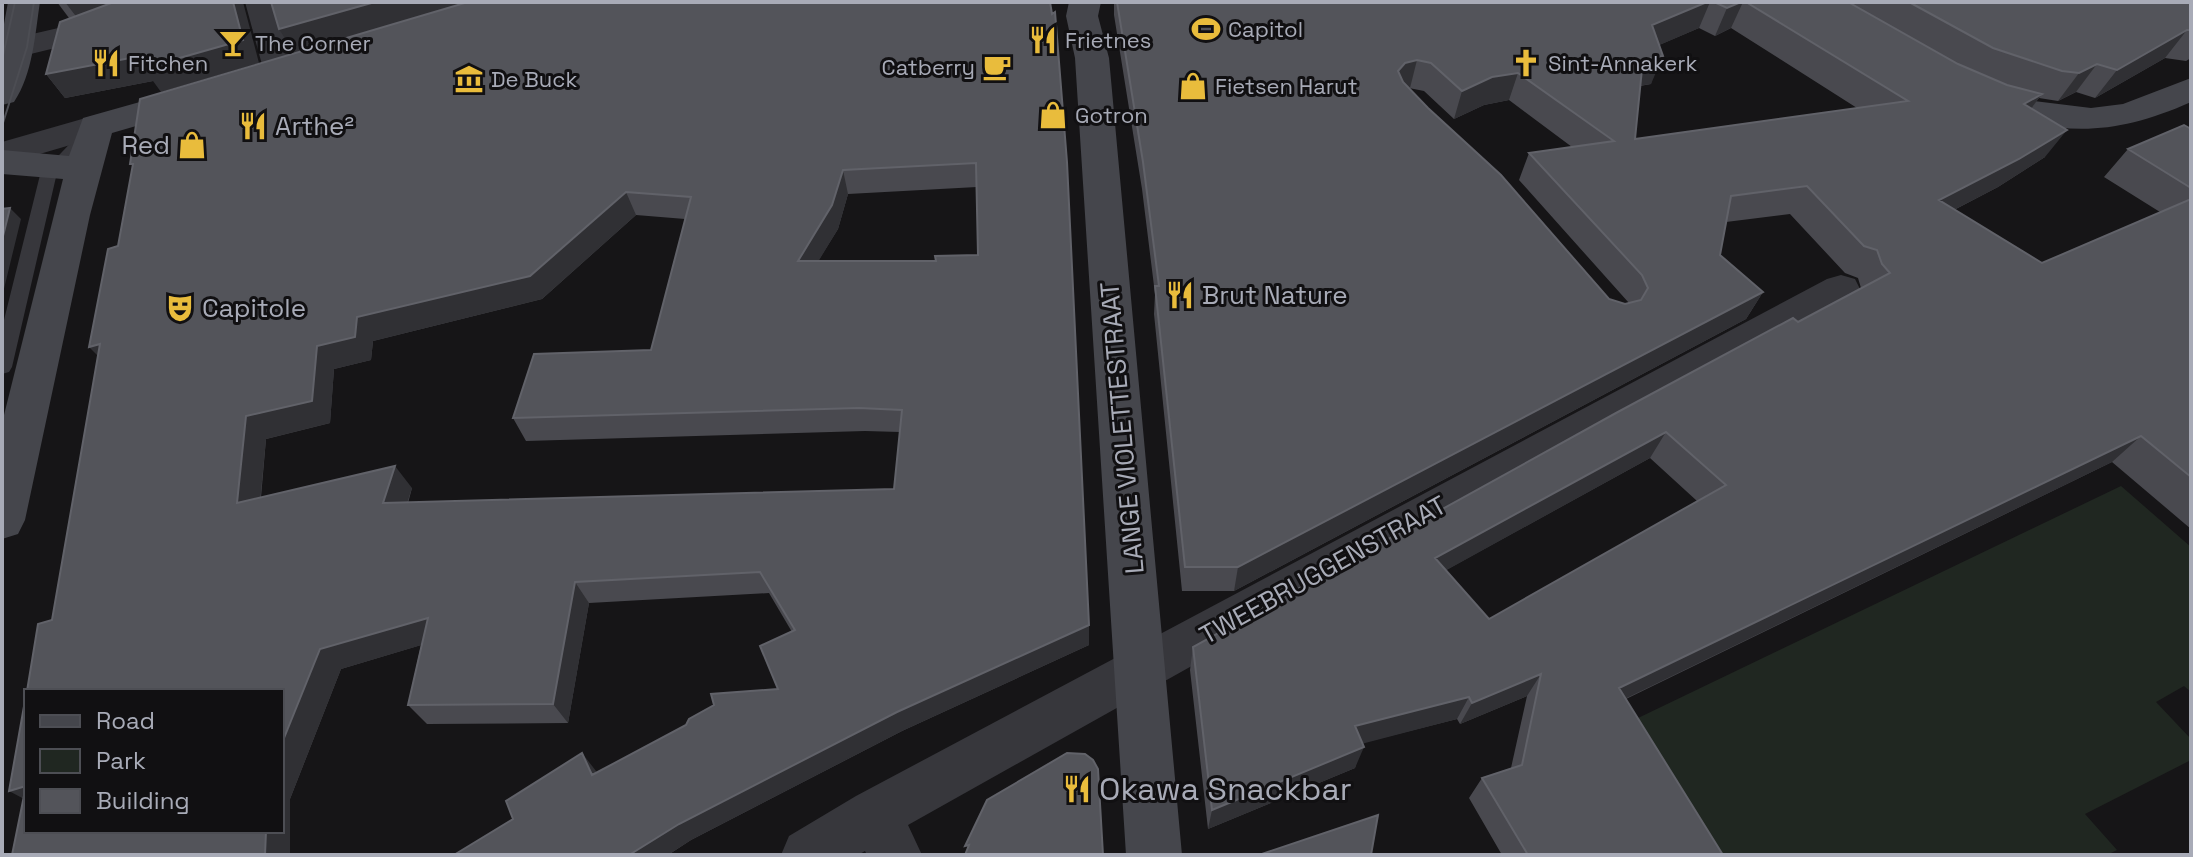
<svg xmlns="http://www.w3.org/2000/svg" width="2193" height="857" viewBox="0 0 2193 857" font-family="'Space Grotesk',sans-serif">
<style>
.green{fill:#202721}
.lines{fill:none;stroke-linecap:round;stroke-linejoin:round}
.lane{fill:#37373c;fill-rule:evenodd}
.street{fill:#37373c;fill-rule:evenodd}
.secondary{fill:#45464c;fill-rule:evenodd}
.tram{stroke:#4c4d53;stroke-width:2}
.wall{fill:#49494f;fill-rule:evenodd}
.shaded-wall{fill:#303034}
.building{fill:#53545a;stroke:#616269;stroke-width:2;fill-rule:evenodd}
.labels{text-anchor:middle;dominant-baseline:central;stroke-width:6;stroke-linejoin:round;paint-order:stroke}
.far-poi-label{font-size:22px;fill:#a8abb7;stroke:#111012;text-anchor:start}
.poi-label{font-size:26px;fill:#a8abb7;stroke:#111012;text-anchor:start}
.street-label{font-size:26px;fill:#a8abb7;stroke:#111012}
.near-poi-label{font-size:32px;fill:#a8abb7;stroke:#111012;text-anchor:start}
</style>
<rect width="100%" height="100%" fill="#161517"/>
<!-- green -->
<path class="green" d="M2121 486 2191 547V692L2184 686 2156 702 2191 739V760L2085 814 2117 850 2107 855H1716L1636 719Z"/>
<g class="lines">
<!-- lane -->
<path class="lane" d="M89 129 95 130V138L56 177 12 367 9 372 2 374V328L40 175 83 130Z"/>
<!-- street -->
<path class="street" d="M130 2H173L169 8 88 40 2 61V41L67 26Z
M245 2H275L296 72 291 79 280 82 269 79 264 72Z
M96 115 108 118 113 126 108 134 2 165V142Z
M1841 275 1855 279 1860 289 1855 299 1600 437 908 825 922 855H867L865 851 858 855H781L789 836 856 796 1827 279Z"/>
<!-- secondary -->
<path class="secondary" d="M8 2H40C35 34 33 74 14 102L2 105V35Z
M1069 2H1101L1098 16 1109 58 1182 855H1126L1075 58 1066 16Z
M2191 78V102C2108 139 2053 136 1969 103L1964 95 1969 87 1981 84 2034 101 2091 108 2123 104Z
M193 87 205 90 210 98 205 106 112 133 90 215 25 520 18 534 2 539V423L63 179 2 174V150L69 156 83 118Z"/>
<!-- tram -->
<path class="tram" d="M2 60 15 2
M2 126 27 47 34 2"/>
</g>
<!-- wall -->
<path class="wall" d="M57 2H243L153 81 65 98 46 74 69 18Z
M1050 2 1089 645 902 731 691 840 668 855H454L597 772 778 689 792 632 769 593 589 603 568 723 427 724 408 705 421 645 341 669 290 799H23L52 620 118 246 377 29ZM977 187 978 255 936 261H818L838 229 848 194ZM636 215 685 219 651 350 513 418 526 441 865 431 900 432 894 489 408 503 412 488 261 497 266 439 330 423 334 369 371 360 373 341 542 299Z
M1114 2H2191V58L2186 61 2165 58 2095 98 2076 92 2058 101 2039 98 2031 108 2045 157 1998 187 1954 210 2042 263 2160 212 2104 177 2128 149 2191 129V529L2112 462 1626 699 1723 855H1502L1469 798 1482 778 1511 768 1527 696 1460 724 1457 719 1362 743 1355 768 1208 829 1190 670 1193 647 1861 288 1858 278 1845 273 1790 214 1726 222 1720 255 1763 292 1746 319 1234 591H1182L1154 314 1155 294 1142 189 1114 15ZM1699 28 1715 36 1731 28 1857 108 1635 139 1640 86 1651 84 1659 45ZM1409 88 1424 91 1454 119 1484 105 1509 100 1572 147 1529 153 1519 180 1629 303 1625 304 1609 299ZM1650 458 1697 501 1489 619 1446 570Z"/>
<!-- shaded-wall -->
<path class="shaded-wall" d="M65 2H122L78 19Z
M233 2H243L259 63 161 92 153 81 65 98 46 74 146 55Z
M375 2H468L294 53 279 29Z
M1707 2H1710L1699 28 1641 53 1652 25Z
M1741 2H1743L1731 28 1715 36 1727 8Z
M2187 30 2165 58 2095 98 2117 70Z
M1663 56 1651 84 1631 87 1643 59Z
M1417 60 1410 88 1398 91V71L1405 63Z
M2097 64 2076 92 2058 101 2079 73Z
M1518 73 1509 100 1484 105 1454 119 1462 91 1492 77Z
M2042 94 2021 122 2024 104Z
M2067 130 2045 157 1998 187 1919 228 1939 200Z
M843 170 848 194 838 229 804 285 798 261Z
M626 192 636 215 542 299 373 341 371 360 334 369 330 423 266 439 258 524 237 503 246 416 317 346 357 317Z
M10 208 21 219 2 297V240Z
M1763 292 1746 319 1234 591 1238 567Z
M100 344 112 370 89 347Z
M1666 432 1650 458 1425 582 1435 558Z
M2141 436 2112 462 1602 710 1619 688Z
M395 466 412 488 400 525 383 503Z
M575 582 589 603 568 723 553 704Z
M428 618 445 638 341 669 290 799V855H265L266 831H282V743L320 649Z
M1089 625V645L902 731 691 840 668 855H629L679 824 897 712Z
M1541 674 1527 696 1460 724 1472 703Z
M1469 697 1457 719 1346 748 1355 726Z
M1364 747 1355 768 1208 829 1212 810Z
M582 753 596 771 606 792 592 775Z
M26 786V800L9 791Z"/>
<!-- building -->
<path class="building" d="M114 2H233L243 40 144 68 146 55 46 74 60 22Z
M271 2H375L279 29Z
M468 2H1050L1052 14 1055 12 1067 162 1089 625 897 712 679 824 629 855H454L513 819 506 801 582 753 592 775 686 725 689 719 714 705 711 694 778 689 760 646 795 630 760 572 575 582 553 704 408 705 428 618 320 649 282 743V691H27L38 624 52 620 100 344 89 347 108 249 118 246 133 164H130L140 99ZM976 163 978 255 935 256 936 261H798L832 205 843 170ZM626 192 691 197 651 350 534 354 513 418 859 408 902 410 894 489 383 503 395 466 237 503 246 416 312 401 317 346 355 337 357 317 530 276Z
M1117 2H1707L1652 25 1663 56 1643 59 1635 139 1908 101 1746 2H1848L1958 64 2007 85 2042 94 2024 104 2067 130 2019 159 1939 200 2042 263 2191 199V477L2141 436 1619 688 1723 855H1528L1482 778 1522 765 1541 674 1472 703 1469 697 1355 726 1364 747 1212 810 1193 647 1616 413 1793 318 1798 322 1890 273 1882 264 1877 250 1864 246 1807 186 1731 196 1720 255 1763 292 1238 567H1185L1155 286H1159L1143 162ZM1417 60 1431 63 1462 91 1492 77 1518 73 1614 141 1529 153 1642 275 1648 288 1641 300 1625 304 1609 299 1501 175 1428 108 1403 82 1398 71 1405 63ZM1666 432 1726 485 1489 619 1435 558Z
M1714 2H1741L1727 8Z
M1909 2H2191V30H2187L2117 70 2097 64 2079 73 2062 71 1993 48Z
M2184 125 2191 129V188L2128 149Z
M10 208 2 240V209Z
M26 695V831H266L265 855H12L26 786 9 791Z
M1067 753 1085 754 1093 760 1098 769 1103 855H965L969 845 965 846 987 800Z
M1378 815 1371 855H1259Z"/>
<!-- icons -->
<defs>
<symbol id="stadium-bare" viewBox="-9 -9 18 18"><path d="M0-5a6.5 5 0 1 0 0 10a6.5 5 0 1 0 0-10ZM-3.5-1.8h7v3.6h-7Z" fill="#e9bc3c" stroke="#111012" stroke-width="2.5" paint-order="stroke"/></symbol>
<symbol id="restaurant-bare" viewBox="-9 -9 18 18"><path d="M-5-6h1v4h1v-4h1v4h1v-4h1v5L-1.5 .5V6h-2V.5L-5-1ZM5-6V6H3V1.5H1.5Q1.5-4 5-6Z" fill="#e9bc3c" stroke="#111012" stroke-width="2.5" paint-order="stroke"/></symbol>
<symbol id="bar-bare" viewBox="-9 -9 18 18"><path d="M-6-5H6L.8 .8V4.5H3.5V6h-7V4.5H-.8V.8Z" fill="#e9bc3c" stroke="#111012" stroke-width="2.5" paint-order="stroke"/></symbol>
<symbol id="church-bare" viewBox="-9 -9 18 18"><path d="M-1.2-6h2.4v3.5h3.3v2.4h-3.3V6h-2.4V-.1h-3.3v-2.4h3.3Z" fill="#e9bc3c" stroke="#111012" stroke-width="2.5" paint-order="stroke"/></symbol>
<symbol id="cafe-bare" viewBox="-9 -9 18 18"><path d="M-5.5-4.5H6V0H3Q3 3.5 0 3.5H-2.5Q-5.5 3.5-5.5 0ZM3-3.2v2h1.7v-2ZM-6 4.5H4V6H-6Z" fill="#e9bc3c" stroke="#111012" stroke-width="2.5" paint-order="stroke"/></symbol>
<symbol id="museum-bare" viewBox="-9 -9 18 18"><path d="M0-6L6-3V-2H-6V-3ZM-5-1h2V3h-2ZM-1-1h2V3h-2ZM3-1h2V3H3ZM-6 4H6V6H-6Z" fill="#e9bc3c" stroke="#111012" stroke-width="2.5" paint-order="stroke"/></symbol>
<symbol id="shop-bare" viewBox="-9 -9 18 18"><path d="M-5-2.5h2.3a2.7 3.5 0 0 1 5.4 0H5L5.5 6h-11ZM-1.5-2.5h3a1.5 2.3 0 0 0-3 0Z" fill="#e9bc3c" stroke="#111012" stroke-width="2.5" paint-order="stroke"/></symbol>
<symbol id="theatre-bare" viewBox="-9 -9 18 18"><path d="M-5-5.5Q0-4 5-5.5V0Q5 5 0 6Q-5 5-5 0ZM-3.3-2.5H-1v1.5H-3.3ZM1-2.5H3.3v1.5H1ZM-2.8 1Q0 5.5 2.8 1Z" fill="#e9bc3c" stroke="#111012" stroke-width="2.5" paint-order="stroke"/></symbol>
</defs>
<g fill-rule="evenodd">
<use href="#stadium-bare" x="1186" y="9" width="40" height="40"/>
<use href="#restaurant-bare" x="1023" y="20" width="40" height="40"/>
<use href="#bar-bare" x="213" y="23" width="40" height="40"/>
<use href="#restaurant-bare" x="86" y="43" width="40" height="40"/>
<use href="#church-bare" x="1506" y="43" width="40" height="40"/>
<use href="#cafe-bare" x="977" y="47" width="40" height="40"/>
<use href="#museum-bare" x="449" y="59" width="40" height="40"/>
<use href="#shop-bare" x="1173" y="66" width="40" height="40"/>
<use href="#shop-bare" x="1033" y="95" width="40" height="40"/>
<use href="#restaurant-bare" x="233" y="106" width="40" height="40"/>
<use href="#shop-bare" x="172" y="125" width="40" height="40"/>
<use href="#restaurant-bare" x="1160" y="275" width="40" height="40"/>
<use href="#theatre-bare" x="160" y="288" width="40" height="40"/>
<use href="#restaurant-bare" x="1057" y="769" width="40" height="40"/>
</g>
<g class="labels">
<!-- far-poi labels -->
<g class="far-poi-label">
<text x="1228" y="29">Capitol</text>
<text x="1065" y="40">Frietnes</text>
<text x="255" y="43">The Corner</text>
<text x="128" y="63">Fitchen</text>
<text x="1548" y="63">Sint-Annakerk</text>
<text x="975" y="67" text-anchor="end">Catberry</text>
<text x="491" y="79">De Buck</text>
<text x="1215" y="86">Fietsen Harut</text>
<text x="1075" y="115">Gotron</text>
</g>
<!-- poi labels -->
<g class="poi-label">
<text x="275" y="126">Arthe²</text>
<text x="170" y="145" text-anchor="end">Red</text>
<text x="1202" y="295">Brut Nature</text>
<text x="202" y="308">Capitole</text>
</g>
<!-- street labels -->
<g class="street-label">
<text transform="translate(1122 428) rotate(-95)">LANGE VIOLETTESTRAAT</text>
<text transform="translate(1323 570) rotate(-29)">TWEEBRUGGENSTRAAT</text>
</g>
<!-- near-poi labels -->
<g class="near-poi-label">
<text x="1099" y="789">Okawa Snackbar</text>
</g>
</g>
<!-- border -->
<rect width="2193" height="857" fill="none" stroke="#a8abb7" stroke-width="8"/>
<!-- legend -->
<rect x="24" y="689" width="260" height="144" fill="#111012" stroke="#4d4e54" stroke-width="2"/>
<rect x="40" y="715" width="40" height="12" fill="#45464c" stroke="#4d4e54" stroke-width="2"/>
<text x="96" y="729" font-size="24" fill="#a8abb7">Road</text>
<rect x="40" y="749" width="40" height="24" fill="#202721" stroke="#4d4e54" stroke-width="2"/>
<text x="96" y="769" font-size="24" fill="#a8abb7">Park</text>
<rect x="40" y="789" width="40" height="24" fill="#53545a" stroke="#4d4e54" stroke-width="2"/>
<text x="96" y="809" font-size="24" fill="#a8abb7">Building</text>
</svg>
